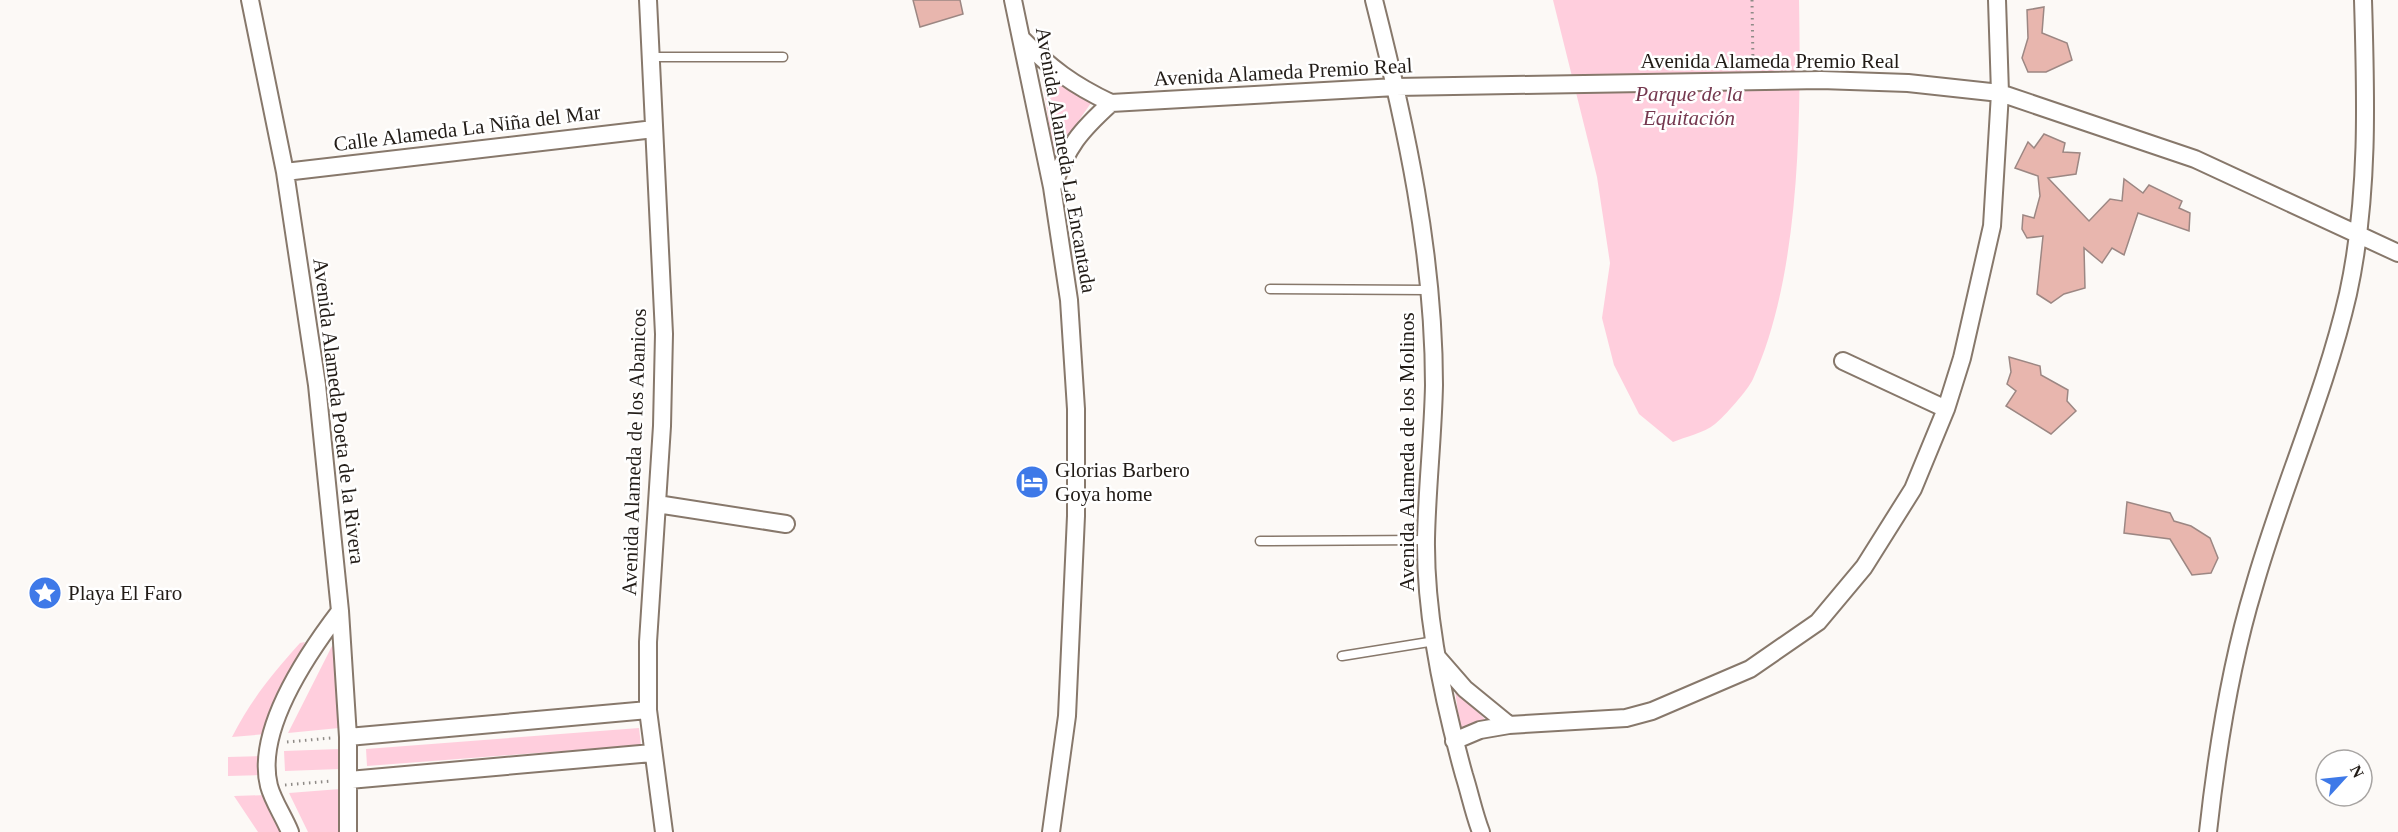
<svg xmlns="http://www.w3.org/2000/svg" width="2398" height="832" viewBox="0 0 2398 832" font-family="'Times New Roman',serif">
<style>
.green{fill:#ffcedd}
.building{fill:#e8b6ae;stroke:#9c8783;stroke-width:1.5}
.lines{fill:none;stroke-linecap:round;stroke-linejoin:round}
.service-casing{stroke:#87786b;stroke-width:11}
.minor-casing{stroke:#87786b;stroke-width:20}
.path{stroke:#8f8b87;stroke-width:3;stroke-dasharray:1.5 4.5;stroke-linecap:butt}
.service{stroke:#fff;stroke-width:8}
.minor{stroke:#fff;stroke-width:16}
.labels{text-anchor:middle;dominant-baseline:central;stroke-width:5;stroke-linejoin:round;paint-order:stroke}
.street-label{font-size:21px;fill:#221c17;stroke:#fff}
.park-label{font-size:21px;font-style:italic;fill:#75384f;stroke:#fff}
.poi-label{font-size:21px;fill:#221c17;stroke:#fff;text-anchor:start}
</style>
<rect width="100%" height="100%" fill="#fcf9f6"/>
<!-- green -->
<path class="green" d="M1553 0H1799C1801 114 1801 274 1753 379 1748 390 1724 417 1715 424 1704 433 1685 437 1673 442L1639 414 1614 365 1602 318 1610 263 1597 177Z
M1041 70 1091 103 1054 156Z
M305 642 266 734 232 737C251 700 272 674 300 643Z
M335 644 339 728 288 733 332 646Z
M1455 690 1487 721 1460 728Z
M639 728 641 745 367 766 366 749Z
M339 749 340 769 285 771 284 751Z
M263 756 264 775 228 776V757Z
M340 789 339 832H308L289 793Z
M268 795 282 832H258L234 796Z"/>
<!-- building -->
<path class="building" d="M913 0H960L963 14 920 27Z
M2044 7 2042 33 2067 43 2072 60 2046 72H2028L2022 58 2028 38 2027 10Z
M2044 134 2065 143 2063 152 2080 153 2076 174 2048 178 2089 221 2110 199 2122 201 2124 179 2143 193 2149 185 2182 201 2179 208 2190 213 2189 231 2138 213 2124 255 2112 248 2102 263 2084 248 2085 288 2064 294 2051 303 2037 294 2043 236 2027 238 2022 229 2023 215 2034 218 2040 196 2038 176 2015 168 2028 142 2034 148Z
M2009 357 2040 366 2041 375 2068 390 2067 401 2076 411 2051 434 2006 406 2016 391 2007 384 2011 372Z
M2127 502 2170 513 2174 521 2191 526 2210 538 2218 558 2211 573 2192 575 2170 539 2124 533Z"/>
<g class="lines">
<defs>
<path id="service" d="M651 57H783
M1270 289 1428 290
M1260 541 1426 540
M1342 656 1435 641"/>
<path id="minor" d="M250 0 285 172 317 385 340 611 348 737V832
M648 0 664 334 662 426 648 642V710L664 832
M1013 0 1052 187 1069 300 1076 409V516L1067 716 1051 832
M1374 0C1406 126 1434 254 1434 385 1433 436 1427 487 1426 539 1425 617 1443 700 1464 775 1470 794 1474 814 1481 832
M1021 38C1050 68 1073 85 1111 103L1396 87 1821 80 1908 83 2000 93 2195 159 2398 253
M285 172 654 129
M1053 186C1068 146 1079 132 1111 103
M1843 361 1946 409
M657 504 786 524
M1438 658 1465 689 1509 725
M348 737 648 710
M1454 741 1480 730 1509 725 1626 718 1652 711 1750 669 1818 622 1864 567 1913 489 1946 409 1962 358 1992 226 2000 93 1997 0
M349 780 652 753
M290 832C284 817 273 801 269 786 255 730 308 653 340 611
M2208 832C2217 750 2230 666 2254 587 2282 488 2325 394 2348 294 2369 198 2366 97 2363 0"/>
</defs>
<!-- service casing -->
<use href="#service" class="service-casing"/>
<!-- minor casing -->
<use href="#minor" class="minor-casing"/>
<!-- path -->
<path class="path" d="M1752 0 1753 64
M287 742 331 738
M285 785 332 781"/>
<!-- service -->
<use href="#service" class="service"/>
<!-- minor -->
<use href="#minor" class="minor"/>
</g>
<!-- icons -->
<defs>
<symbol id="hotel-disc" viewBox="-11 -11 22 22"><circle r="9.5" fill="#3e79e8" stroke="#fff"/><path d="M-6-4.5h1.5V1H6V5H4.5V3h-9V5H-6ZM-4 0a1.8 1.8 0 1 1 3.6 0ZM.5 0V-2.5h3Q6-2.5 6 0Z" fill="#fff"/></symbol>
<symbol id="sight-disc" viewBox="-11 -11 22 22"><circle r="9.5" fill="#3e79e8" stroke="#fff"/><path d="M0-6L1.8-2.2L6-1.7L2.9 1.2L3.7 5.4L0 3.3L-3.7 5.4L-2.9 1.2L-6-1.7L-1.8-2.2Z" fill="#fff"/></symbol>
</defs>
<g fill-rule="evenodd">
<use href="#hotel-disc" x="1013" y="463" width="38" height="38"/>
<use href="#sight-disc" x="26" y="574" width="38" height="38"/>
</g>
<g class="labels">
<!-- street labels -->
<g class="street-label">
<text x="1770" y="61">Avenida Alameda Premio Real</text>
<text transform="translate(1283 72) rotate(-3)">Avenida Alameda Premio Real</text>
<text transform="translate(467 128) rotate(-7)">Calle Alameda La Niña del Mar</text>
<text transform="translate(1066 160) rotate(80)">Avenida Alameda La Encantada</text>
<text transform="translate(339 411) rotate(83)">Avenida Alameda Poeta de la Rivera</text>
<text transform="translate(634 452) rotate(-88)">Avenida Alameda de los Abanicos</text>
<text transform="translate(1407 452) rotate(-90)">Avenida Alameda de los Molinos</text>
</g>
<!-- park labels -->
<g class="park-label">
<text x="1689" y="94">Parque de la<tspan x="1689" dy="24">Equitación</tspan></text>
</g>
<!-- poi labels -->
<g class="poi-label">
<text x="1055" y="470">Glorias Barbero<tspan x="1055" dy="24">Goya home</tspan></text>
<text x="68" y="593">Playa El Faro</text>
</g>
</g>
<!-- north arrow -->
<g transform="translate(2344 778) rotate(63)"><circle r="28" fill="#ffffff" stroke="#a7a4a2" stroke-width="1.5"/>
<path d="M0-4.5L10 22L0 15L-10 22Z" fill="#3e79e8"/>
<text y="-9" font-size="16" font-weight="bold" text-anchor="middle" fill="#221c17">N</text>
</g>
</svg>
